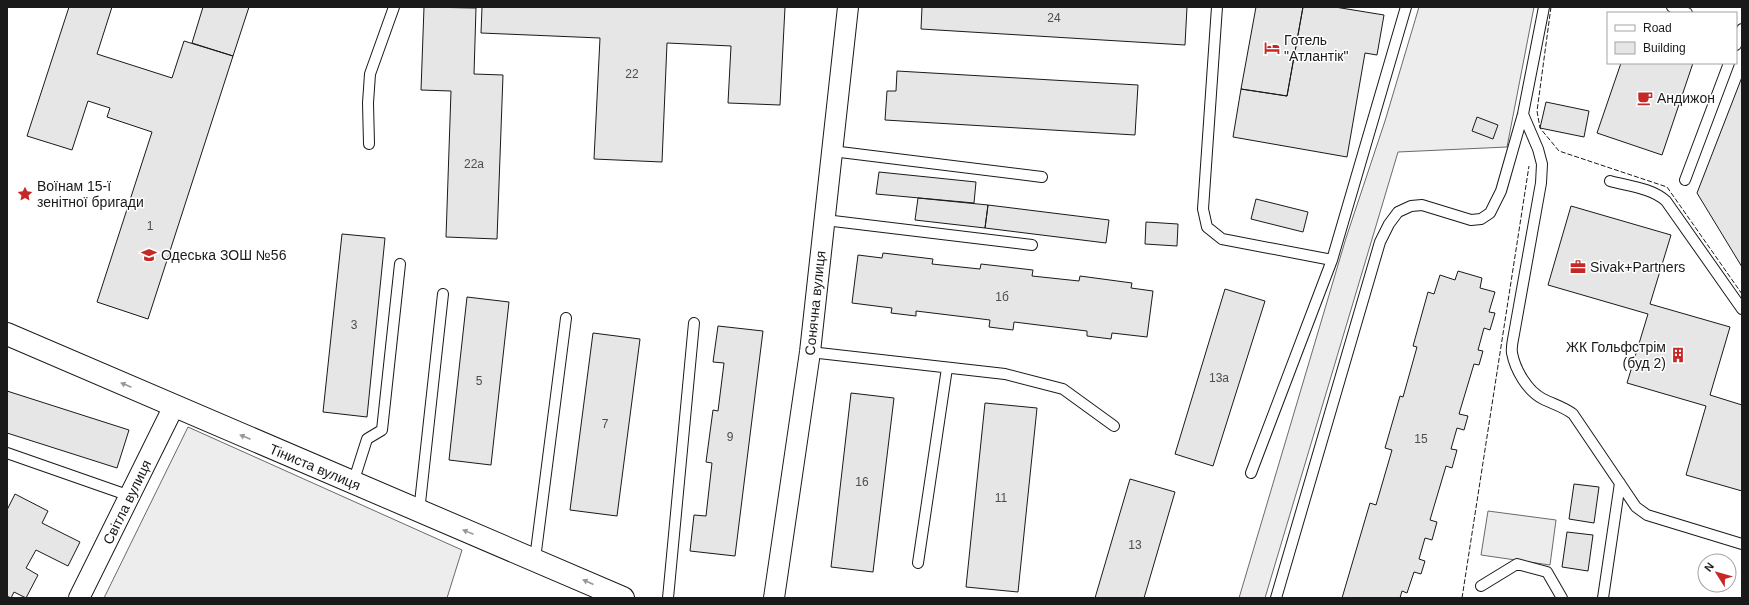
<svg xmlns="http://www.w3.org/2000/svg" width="1749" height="605" viewBox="0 0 1749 605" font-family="Helvetica,sans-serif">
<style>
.built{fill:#ededed;stroke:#6a6a6a}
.building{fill:#e6e6e6;stroke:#1a1a1a}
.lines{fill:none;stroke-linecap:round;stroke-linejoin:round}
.service-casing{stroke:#1a1a1a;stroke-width:12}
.minor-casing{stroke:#1a1a1a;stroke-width:22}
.tertiary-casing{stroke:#1a1a1a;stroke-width:24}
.service{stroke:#fff;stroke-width:10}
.minor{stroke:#fff;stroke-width:20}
.tertiary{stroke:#fff;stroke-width:22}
.fence{stroke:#1a1a1a;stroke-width:1;stroke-dasharray:5 2;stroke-linecap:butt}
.oneway{fill:#989898}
.labels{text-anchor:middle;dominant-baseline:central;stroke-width:3;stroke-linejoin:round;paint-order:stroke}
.number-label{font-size:12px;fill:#4d4d4d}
.poi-label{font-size:14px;fill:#1a1a1a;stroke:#fff;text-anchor:start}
.street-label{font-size:14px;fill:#1a1a1a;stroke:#fff}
</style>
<rect width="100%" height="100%" fill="#fff"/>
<!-- built -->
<path class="built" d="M1419 7H1534L1507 147 1398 152 1265 598H1239L1346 238 1385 121Z
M188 427 462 550 447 598H104Z
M1488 511 1556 520 1550 565 1481 555Z"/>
<!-- building -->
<path class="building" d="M69 7H112L97 54 172 78 184 41 233 56 148 319 97 302 152 132 107 117 110 108 88 101 72 150 27 136Z
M203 7H249L233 56 192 43Z
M424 7 476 8 474 74 503 75 497 239 446 237 451 91 421 90Z
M482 7H785L780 105 728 103 731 46 667 43 662 162 594 159 600 38 481 33Z
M922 7H1187L1185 45 921 29Z
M1256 7H1303L1287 96 1241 89Z
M1303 7H1335L1384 15 1377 55 1365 53 1347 157 1233 137 1241 89 1287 96Z
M1621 63H1693L1662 155 1597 133Z
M897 71 1138 85 1135 135 885 120 887 91H896Z
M1742 77V267L1697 193Z
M1546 102 1589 111 1584 137 1540 128Z
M1477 117 1498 125 1493 139 1472 131Z
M879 172 976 182 974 203 876 194Z
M918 198 988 205 985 228 915 220Z
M1256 199 1308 212 1303 232 1251 219Z
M988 205 1109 220 1106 243 985 228Z
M1571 206 1671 235 1650 304 1730 327 1710 395 1742 405V491L1686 475 1706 406 1627 383 1648 314 1548 285Z
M1146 222 1178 224 1177 246 1145 244Z
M342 234 385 238 367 417 323 412Z
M883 253 933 259 932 264 980 269 981 264 1033 270 1032 276 1079 281 1080 276 1132 283 1131 288 1153 291 1147 337 1112 333 1111 339 1087 336V331L1014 322 1013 330 989 327 990 320 916 311V316L891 313 892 308 852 303 858 255 882 258Z
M1458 271 1482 278 1480 288 1495 292 1489 312 1495 313 1490 330 1484 328 1478 350 1483 351 1479 365 1474 364 1459 414 1468 416 1464 430 1457 428 1451 449 1457 450 1452 468 1446 466 1430 520 1437 522 1432 540 1425 538 1419 559 1425 561 1421 574 1414 572 1407 593 1402 591 1400 598H1342L1370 503 1376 505 1392 450 1385 448 1400 396 1403 397 1417 347 1413 346 1428 292 1434 294 1440 275 1455 280Z
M1225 289 1265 301 1213 466 1175 454Z
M467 297 509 302 491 465 449 460Z
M718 326 763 331 735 556 690 551 694 515 706 516 712 463 706 462 713 410 718 411 724 363 713 362Z
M593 333 640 339 617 516 570 510Z
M7 391 129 430 117 468 7 433Z
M851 393 894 398 873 572 831 567Z
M985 403 1037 408 1018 592 966 587Z
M1130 479 1175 492 1144 598H1095Z
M1574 484 1599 487 1594 523 1569 519Z
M15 494 48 511 42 523 80 542 68 566 36 550 26 568 38 575 26 598 14 592 11 598 7 596V510Z
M1567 532 1593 535 1588 571 1562 567Z"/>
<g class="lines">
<defs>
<path id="service" d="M1217 7 1203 209 1207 227 1222 239 1332 260
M1672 7 1687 13
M1736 45 1742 29
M1523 114 1538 149 1542 164 1541 183 1514 334C1513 340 1511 347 1512 353 1515 369 1527 391 1543 399 1553 404 1564 407 1573 414L1636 507 1647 515 1742 544
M369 144 368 103 370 74 394 7
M832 151 1042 177
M1685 180 1729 63
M1610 181C1628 186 1652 188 1666 201L1742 309
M825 220 1032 245
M810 352 1005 374 1063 389 1114 426
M7 453 130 496
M1251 473 1332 260 1406 7
M353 483 367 439 382 430 400 264
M419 512 443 294
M535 559 566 318
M918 563 947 368
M1481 586 1517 564 1547 572 1562 598
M668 598 694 323
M1276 598 1380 242 1389 224 1398 212 1411 206 1422 205 1471 220 1481 219 1490 213 1501 191 1523 114 1544 7
M1603 598 1620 483"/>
<path id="minor" d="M79 598 174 406
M774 598 810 352 848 7"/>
<path id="tertiary" d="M7 334 623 598"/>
</defs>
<!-- service casing -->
<use href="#service" class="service-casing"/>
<!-- minor casing -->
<use href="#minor" class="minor-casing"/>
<!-- tertiary casing -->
<use href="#tertiary" class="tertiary-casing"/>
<!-- service -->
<use href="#service" class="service"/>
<!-- minor -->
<use href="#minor" class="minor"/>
<!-- tertiary -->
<use href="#tertiary" class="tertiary"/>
<!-- fence -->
<path class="fence" d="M1551 7 1537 111 1540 128 1559 151 1667 187 1742 294
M1462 598 1529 166"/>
</g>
<!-- one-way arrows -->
<defs><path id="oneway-solid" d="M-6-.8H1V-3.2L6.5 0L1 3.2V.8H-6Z"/></defs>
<g class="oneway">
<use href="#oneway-solid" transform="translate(126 385) rotate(-157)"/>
<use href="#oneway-solid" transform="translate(245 437) rotate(-157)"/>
<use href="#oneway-solid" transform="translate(468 532) rotate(-158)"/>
<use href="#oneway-solid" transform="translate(588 582) rotate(-156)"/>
</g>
<!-- icons -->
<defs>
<symbol id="hotel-bare" viewBox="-9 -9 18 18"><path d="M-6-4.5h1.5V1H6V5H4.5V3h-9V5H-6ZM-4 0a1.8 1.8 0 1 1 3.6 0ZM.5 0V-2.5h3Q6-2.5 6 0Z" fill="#c62828" stroke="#fff" stroke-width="2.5" paint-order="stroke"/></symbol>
<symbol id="cafe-bare" viewBox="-9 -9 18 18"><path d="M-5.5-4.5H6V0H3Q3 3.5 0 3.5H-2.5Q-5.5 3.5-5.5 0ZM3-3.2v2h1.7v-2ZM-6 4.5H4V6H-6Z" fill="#c62828" stroke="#fff" stroke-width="2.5" paint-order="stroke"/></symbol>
<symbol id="sight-bare" viewBox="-9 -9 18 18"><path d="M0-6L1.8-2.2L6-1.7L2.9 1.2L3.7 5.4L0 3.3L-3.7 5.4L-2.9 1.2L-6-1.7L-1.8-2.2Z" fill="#c62828" stroke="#fff" stroke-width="2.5" paint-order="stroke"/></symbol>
<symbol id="school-bare" viewBox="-9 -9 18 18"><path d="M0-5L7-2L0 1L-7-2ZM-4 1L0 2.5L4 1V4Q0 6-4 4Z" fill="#c62828" stroke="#fff" stroke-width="2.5" paint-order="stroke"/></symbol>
<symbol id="office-bare" viewBox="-9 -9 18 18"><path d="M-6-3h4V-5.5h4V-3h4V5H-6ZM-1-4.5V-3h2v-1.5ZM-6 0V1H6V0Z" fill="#c62828" stroke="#fff" stroke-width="2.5" paint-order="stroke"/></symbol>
<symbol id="building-bare" viewBox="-9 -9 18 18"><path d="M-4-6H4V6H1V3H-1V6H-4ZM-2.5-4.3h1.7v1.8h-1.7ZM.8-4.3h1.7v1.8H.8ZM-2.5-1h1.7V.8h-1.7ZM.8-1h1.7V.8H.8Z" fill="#c62828" stroke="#fff" stroke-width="2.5" paint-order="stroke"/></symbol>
</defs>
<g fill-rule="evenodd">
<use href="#hotel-bare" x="1261" y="37" width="22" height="22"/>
<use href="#cafe-bare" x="1634" y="87" width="22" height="22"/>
<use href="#sight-bare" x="14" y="183" width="22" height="22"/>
<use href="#school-bare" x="138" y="244" width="22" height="22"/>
<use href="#office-bare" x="1567" y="256" width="22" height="22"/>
<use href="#building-bare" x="1667" y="344" width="22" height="22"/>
</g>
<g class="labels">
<!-- number labels -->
<g class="number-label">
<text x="1054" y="18">24</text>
<text x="632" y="74">22</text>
<text x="474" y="164">22а</text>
<text x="150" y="226">1</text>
<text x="1002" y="297">1б</text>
<text x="354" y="325">3</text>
<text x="1219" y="378">13а</text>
<text x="479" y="381">5</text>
<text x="605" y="424">7</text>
<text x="730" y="437">9</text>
<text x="1421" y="439">15</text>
<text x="862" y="482">16</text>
<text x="1001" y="498">11</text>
<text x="1135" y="545">13</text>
</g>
<!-- poi labels -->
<g class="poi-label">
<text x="1284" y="40">Готель<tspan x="1284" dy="16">"Атлантік"</tspan></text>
<text x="1657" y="98">Андижон</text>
<text x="37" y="186">Воїнам 15-ї<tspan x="37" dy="16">зенітної бригади</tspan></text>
<text x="161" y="255">Одеська ЗОШ №56</text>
<text x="1590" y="267">Sivak+Partners</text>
<text x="1666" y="347" text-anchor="end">ЖК Гольфстрім<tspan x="1666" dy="16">(буд 2)</tspan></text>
</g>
<!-- street labels -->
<g class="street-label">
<text transform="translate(815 303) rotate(-84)">Сонячна вулиця</text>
<text transform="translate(315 467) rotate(23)">Тіниста вулиця</text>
<text transform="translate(127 502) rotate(-64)">Світла вулиця</text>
</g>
</g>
<!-- border -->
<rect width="1749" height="605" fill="none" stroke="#1a1a1a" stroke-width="16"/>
<!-- legend -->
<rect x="1607" y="12" width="130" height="52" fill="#ffffff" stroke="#a3a3a3"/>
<rect x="1615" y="25" width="20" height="6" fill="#ffffff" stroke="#a3a3a3"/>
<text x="1643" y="32" font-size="12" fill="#1a1a1a">Road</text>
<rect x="1615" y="42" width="20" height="12" fill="#e6e6e6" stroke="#a3a3a3"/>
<text x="1643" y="52" font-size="12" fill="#1a1a1a">Building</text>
<!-- north arrow -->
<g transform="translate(1717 573) rotate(307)"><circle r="19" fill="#ffffff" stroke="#a3a3a3"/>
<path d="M0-3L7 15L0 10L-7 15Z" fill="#c62828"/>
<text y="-6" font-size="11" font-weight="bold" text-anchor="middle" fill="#1a1a1a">N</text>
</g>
</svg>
